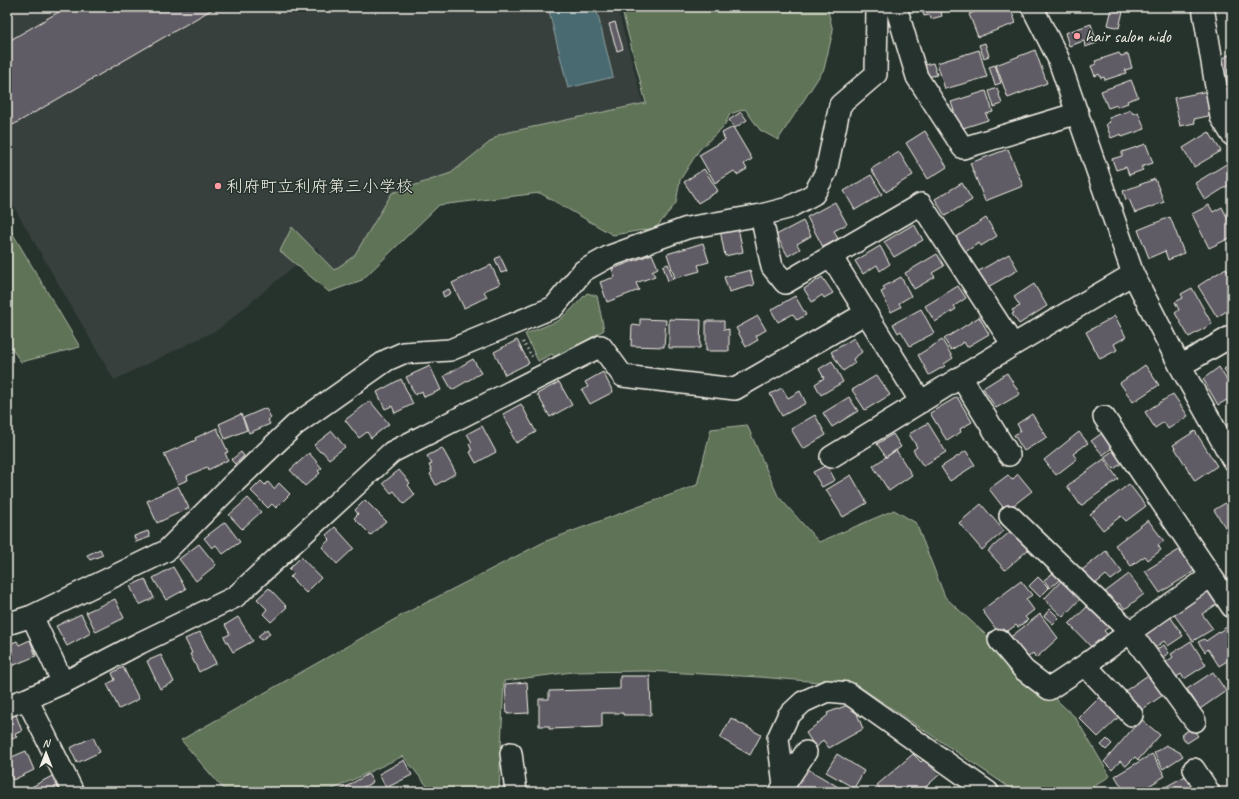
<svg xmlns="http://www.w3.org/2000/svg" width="1239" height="799" viewBox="0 0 1239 799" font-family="Caveat,'Klee One',sans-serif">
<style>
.built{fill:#373f3e}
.green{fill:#5e7357;stroke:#a9b2a0}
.water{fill:#4a6b71;stroke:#8ea1a1}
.building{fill:#605b65;stroke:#f4f1e8}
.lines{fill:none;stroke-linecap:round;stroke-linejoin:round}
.minor-casing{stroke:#f4f1e8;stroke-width:24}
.path{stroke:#f4f1e8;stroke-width:2.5;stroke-dasharray:1 3;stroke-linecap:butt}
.minor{stroke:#26332d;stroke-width:21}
.poi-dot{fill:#ff9aa2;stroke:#26332d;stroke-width:1.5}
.labels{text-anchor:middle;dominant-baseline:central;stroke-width:3;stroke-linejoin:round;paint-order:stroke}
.poi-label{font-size:17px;fill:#f4f1e8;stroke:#26332d;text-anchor:start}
</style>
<rect width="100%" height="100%" fill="#26332d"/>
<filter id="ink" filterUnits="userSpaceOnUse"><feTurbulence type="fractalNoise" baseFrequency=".025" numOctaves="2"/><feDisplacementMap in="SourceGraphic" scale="8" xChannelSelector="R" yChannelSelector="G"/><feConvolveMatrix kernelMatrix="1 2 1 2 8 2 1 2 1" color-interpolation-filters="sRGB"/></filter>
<g filter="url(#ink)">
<!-- built -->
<path class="built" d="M7 7H617L643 103 501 140 333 280 317 247 219 329 114 380 7 195Z"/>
<!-- green -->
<path class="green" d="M621 7H827L833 31 824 69 778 140 760 130 745 109 730 114 724 126 699 150 680 180 676 203 656 228 613 235 540 193 439 205 362 280 329 292 280 251 292 227 334 270 354 256 392 193 451 173 500 134 646 103Z
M7 224 80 347 21 362 7 342Z
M587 293 597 296 604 330 556 359 552 354 538 361 525 334 558 321 570 311Z
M747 425 778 496 819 542 894 510 916 523 945 597 1075 717 1110 776 1086 792H1016L857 685 759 677 647 671 572 672 504 681 499 792H432L403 756 327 792H226L181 740 404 614 546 541 697 485 711 429Z"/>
<!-- water -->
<path class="water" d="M565 7H596L613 77 568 88 549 11Z"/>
<!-- building -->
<path class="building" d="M67 7H79L86 11 92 7H216L13 125 9 117 7 118V42Z
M921 7H958L941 12 942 16 931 19 930 15 924 16Z
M988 7H1010L1016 23 978 37 969 14Z
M1112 8 1123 11 1119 28 1108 25Z
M615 22 623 49 617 51 609 24Z
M1091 24 1097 43 1085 47 1084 41 1069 46 1065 33Z
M985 43 989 56 984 58 979 45Z
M979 50 987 77 945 89 937 63Z
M1035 50 1047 83 1008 98 996 65Z
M1119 53 1121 56 1128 54 1132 68 1125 70 1126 73 1105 80 1104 77 1101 78 1099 74 1095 76 1091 66 1096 64 1095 61Z
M1232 53V105L1228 108 1217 62Z
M933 63 937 75 927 77 924 65Z
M995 65 1001 83 995 85 989 67Z
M1131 80 1138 97 1127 101 1128 103 1117 107V105L1108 108 1101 91Z
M997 88 1002 104 994 107 989 91Z
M986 91 993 112 986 114 988 120 960 129 951 102Z
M1208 91 1213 115 1194 119 1195 123 1180 126 1174 98Z
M1131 110 1133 114 1138 112 1145 129 1122 137 1121 134 1111 138 1106 124 1110 122 1109 118Z
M741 112 747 120 735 128 729 120Z
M733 127 752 159 744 164 747 169 737 175 734 171 715 183 699 155 725 140 722 133Z
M925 131 947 167 928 179 906 143Z
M1209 132 1221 151 1194 167 1183 148Z
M1146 144 1153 163 1141 167 1143 170 1129 175 1126 167 1116 170 1112 159 1122 156V152Z
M1008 149 1023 186 985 201 970 163Z
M899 152 913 175 886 192 871 169Z
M1228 163 1232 170V183L1205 200 1195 183Z
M704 169 718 191 698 203 684 182Z
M871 175 882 194 855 210 844 191Z
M1155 179 1164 202 1135 213 1129 199 1126 200 1123 191Z
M962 183 972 200 945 216 935 199Z
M835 202 847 224 834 231 838 239 823 247 807 217Z
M1209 205 1213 212 1222 207 1232 227V237L1209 248 1192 214Z
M1170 217 1184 253 1168 260 1165 251 1149 258 1138 230Z
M986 218 997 236 981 246 979 243 965 252 956 237Z
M803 221 811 236 797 244 800 249 788 256 776 235Z
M914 224 923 240 894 257 884 242Z
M738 227 743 252 725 256 720 230Z
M703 243 709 262 698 265 700 271 675 278 667 254Z
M880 246 890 264 880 271 877 265 863 274 855 261Z
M652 254 658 268 652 271 655 276 636 283 639 290 607 302 600 282 615 277 612 269Z
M937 254 944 266 932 273 935 277 914 289 905 273Z
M1009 254 1018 270 986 288 977 272Z
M500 256 507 271 501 273 495 259Z
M668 264 673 279 668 281 663 266Z
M491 265 500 284 484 291 487 297 464 308 452 283Z
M1226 268 1232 278V303L1228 305 1230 309 1217 317 1198 286Z
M750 270 754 285 729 292 724 277Z
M822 277 833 293 824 298 822 295 812 302 804 289Z
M901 277 911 296 899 303 901 307 891 312 881 292 885 290 883 287Z
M1034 284 1047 306 1019 324 1012 314 1014 313 1012 310 1020 306 1014 297Z
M958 286 966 298 954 306 956 309 935 322 925 306Z
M1192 288 1212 324 1189 337 1175 313 1179 310 1175 302 1183 298 1181 294Z
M449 289 451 293 444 297 442 292Z
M795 296 806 315 797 320 793 314 778 322 771 310Z
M921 309 934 333 910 346 901 331 898 333 893 324Z
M758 316 766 330 756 336 758 340 746 347 736 328Z
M1115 316 1126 337 1114 344 1117 350 1100 359 1086 332Z
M979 317 989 334 967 347 964 342 951 350 944 339Z
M640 319 666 320 664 347 631 346 632 325 640 326Z
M669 319 701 320 700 348H669Z
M706 321H724V330L729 329V351H706Z
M854 338 862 352 853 359 855 363 843 371 831 352Z
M517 340 529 363 505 375 494 352Z
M942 340 953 358 944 364 945 366 929 375 918 355Z
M473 359 481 373 452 390 444 376Z
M832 361 843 382 821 395 815 384 824 378 819 369Z
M1232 364V383L1224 369Z
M1145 365 1159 385 1133 402 1120 383Z
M430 366 441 390 424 397 422 391 415 395 406 377Z
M1219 367 1232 389V397L1218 405 1203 379Z
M603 372 613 392 590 404 582 390 588 387 585 382Z
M1007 373 1020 394 996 408 983 388Z
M877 375 890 395 865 410 852 390Z
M401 379 413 404 395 413 392 406 385 409 377 392Z
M559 382 572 405 550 417 537 394Z
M782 388 788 398 800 391 806 403 782 416 770 394Z
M1173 394 1188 416 1168 429 1164 422 1155 428 1145 412Z
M849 397 858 411 832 427 823 413Z
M957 397 972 422 960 429 961 432 947 441 930 413Z
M370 401 389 424 371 438 367 432 359 438 345 420Z
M521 404 536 432 516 443 511 433 513 432 503 414Z
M266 408 271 418 268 420 270 424 249 433 243 418Z
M241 414 247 430 225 439 219 424Z
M1032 414 1047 437 1024 451 1014 435 1021 431 1017 424Z
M815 415 826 435 803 449 791 429Z
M928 423 946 452 923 466 913 450 917 447 909 434Z
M482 426 496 452 476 463 470 452 472 451 469 444 472 442 467 434Z
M217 428 228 452 225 453 228 460 208 470 207 467 187 476 188 480 178 484 164 454 196 440 195 438Z
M332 431 345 447 329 459 322 451 320 452 314 445Z
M1105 431 1116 445 1103 455 1091 441Z
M1195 431 1217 466 1195 481 1173 445Z
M1079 432 1088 443 1073 454 1077 459 1056 475 1044 460Z
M893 434 901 447 886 457 877 444Z
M442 448 456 473 436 485 430 474 432 472 429 465 432 464 427 456Z
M1117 448 1126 460 1114 469 1104 457Z
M896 450 912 475 889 491 873 466Z
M966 451 975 465 950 481 941 467Z
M241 452 244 456 235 464 231 460Z
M309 453 322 468 318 471 320 473 305 486 290 470Z
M1104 459 1118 479 1081 506 1067 486Z
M827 465 835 480 822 487 813 472Z
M399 470 410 483 408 485 415 495 404 504 394 491 391 493 383 483Z
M1018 474 1032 491 1006 511 989 489 1008 475 1012 480Z
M851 475 867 503 843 517 826 490Z
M261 481 265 485 268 482 274 489 279 483 290 494 276 508 272 504 268 508 251 491Z
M1129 484 1146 506 1126 521 1121 516 1103 530 1090 514Z
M178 486 189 508 157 523 147 501Z
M248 498 261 512 242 529 229 515Z
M1232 499V538L1214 510Z
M365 500 386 521 371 535 354 518 358 514 355 510Z
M981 504 1004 531 982 550 959 523Z
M1148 520 1164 541 1158 545 1161 550 1148 560 1145 556 1131 566 1115 545Z
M225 522 240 542 223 554 216 545 212 548 204 538Z
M335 527 354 548 337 564 322 547 330 539 326 535Z
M1012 530 1029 549 1005 570 988 551Z
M148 531 150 537 136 542 134 536Z
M199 544 216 565 196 581 179 559Z
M100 549 103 555 90 560 87 555Z
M1179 550 1184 558 1187 556 1196 570 1160 593 1145 571Z
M1106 551 1122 572 1111 580 1106 575 1094 585 1082 570Z
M301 557 321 578 306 593 290 577 294 574 289 569Z
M173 567 186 589 166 600 153 578Z
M1057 570 1063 577 1050 588 1044 580Z
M1129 574 1144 594 1125 609 1120 603 1116 606 1105 592Z
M1038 577 1049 588 1040 597 1029 586Z
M145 579 154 598 139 605 130 586Z
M1062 580 1081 598 1063 617 1044 599Z
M1021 581 1032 595 1026 599 1034 610 1025 617 1028 620 1018 627 1016 625 1001 636 982 610Z
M269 588 287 607 271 622 263 614 267 609 257 599Z
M1209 588 1219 603 1202 614 1213 629 1193 641 1173 613Z
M115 599 124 618 96 632 86 612Z
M1088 606 1109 627 1104 631 1110 637 1095 651 1069 624Z
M1050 609 1059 618 1053 624 1044 616Z
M1168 613 1183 636 1168 646 1164 641 1153 649 1141 631Z
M81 614 91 633 67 646 56 626Z
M1040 614 1058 638 1036 658 1033 653 1026 659 1008 639Z
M238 617 253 641 233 652 224 637 230 634 225 625Z
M1228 626 1232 632V658L1219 666 1208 649 1205 652 1198 642 1204 639 1206 641Z
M267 629 270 634 261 640 258 636Z
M200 632 216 663 199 672 190 654 192 653 185 639Z
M30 640 36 656 7 668V645L17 641 19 645Z
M1191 641 1206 665 1184 679 1181 674 1175 678 1165 663 1173 657 1171 654Z
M1164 645 1169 653 1160 659 1155 650Z
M161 655 174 682 160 689 147 661Z
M123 667 139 699 119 709 107 684 115 680 112 673Z
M1213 672 1226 691 1200 709 1187 689Z
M1151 673 1166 693 1140 711 1125 691Z
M620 676H650L651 715H623V713H602V727L549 729V726H539V699H549V691L620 689Z
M527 682 529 713 507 714 505 684Z
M1102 695 1122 714 1098 737 1079 718Z
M853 703 863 729 829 748 823 740 816 748 806 733 828 715 827 713Z
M16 715 22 731 15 734 17 737 7 741V718Z
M731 718 761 735 750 755 720 738Z
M1141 719 1160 735 1138 760 1135 757 1126 766 1120 761 1112 770 1104 762Z
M1192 728 1198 736 1187 743 1181 735Z
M93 737 100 752 77 763 70 748Z
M1107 739 1112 744 1106 750 1101 745Z
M1166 745 1181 753 1183 756 1163 769 1154 753Z
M26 751 34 770 13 780 7 767V759Z
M837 754 864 771 854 788 826 772Z
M913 754 921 762 924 759 939 775 920 792H883L877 785Z
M1152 754 1165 776 1139 792H1125L1115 776Z
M404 760 412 775 386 788 379 774Z
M806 768 840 788 838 792H792Z
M1191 773 1202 792H1156Z
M368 774 373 782 355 792H337Z
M54 775 63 792H22Z
M711 784 723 792H705Z
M118 787 122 792H111Z
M415 788 417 792H408Z"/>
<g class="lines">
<defs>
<path id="minor" d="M896 7 917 77 963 148 1078 113
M1032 7 1058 58 1133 274 1180 366 1232 459
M1203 7 1221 117 1232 135
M761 215 772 267 785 283 921 204 1013 345 1133 274
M831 256 921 402
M1180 366 1232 336
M961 377 1009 455
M1104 417 1232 607
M831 457 1013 345
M1010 516 1130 632 1211 576
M32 616 63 683
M7 624 32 616 166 551 231 486 295 425 387 360 403 353 450 350 554 307 583 271 610 256 687 228 761 215 788 208 814 194 826 172 840 105 876 74 877 7
M999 640 1024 670 1049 689 1085 665 1130 632 1195 721
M1085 665 1132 715
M27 699 73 792
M7 706 27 699 63 683 140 643 235 597 392 452 601 346 623 376 735 389 866 313
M511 753 516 792
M1194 769 1209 792
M784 785 778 738 788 716 803 702 827 691 848 693 988 792
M781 790 806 752"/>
</defs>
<!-- minor casing -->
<use href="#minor" class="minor-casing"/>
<!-- path -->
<path class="path" d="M523 342 533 358"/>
<!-- minor -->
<use href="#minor" class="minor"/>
</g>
</g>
<!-- markers -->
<g class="poi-dot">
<circle cx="1077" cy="36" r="4"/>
<circle cx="218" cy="186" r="4"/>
</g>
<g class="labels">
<!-- poi labels -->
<g class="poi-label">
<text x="1085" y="36">hair salon nido</text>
<text x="226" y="186">利府町立利府第三小学校</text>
</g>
</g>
<!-- margin -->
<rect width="1239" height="799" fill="none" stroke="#26332d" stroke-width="24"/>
<rect x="12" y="12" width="1215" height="775" fill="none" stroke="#f4f1e8" stroke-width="1.5" filter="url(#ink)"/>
<!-- north arrow -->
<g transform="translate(46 753)" stroke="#26332d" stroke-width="3" paint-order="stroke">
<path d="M0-3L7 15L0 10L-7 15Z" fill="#f4f1e8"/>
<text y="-6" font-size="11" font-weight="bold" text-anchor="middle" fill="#f4f1e8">N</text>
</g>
</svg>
